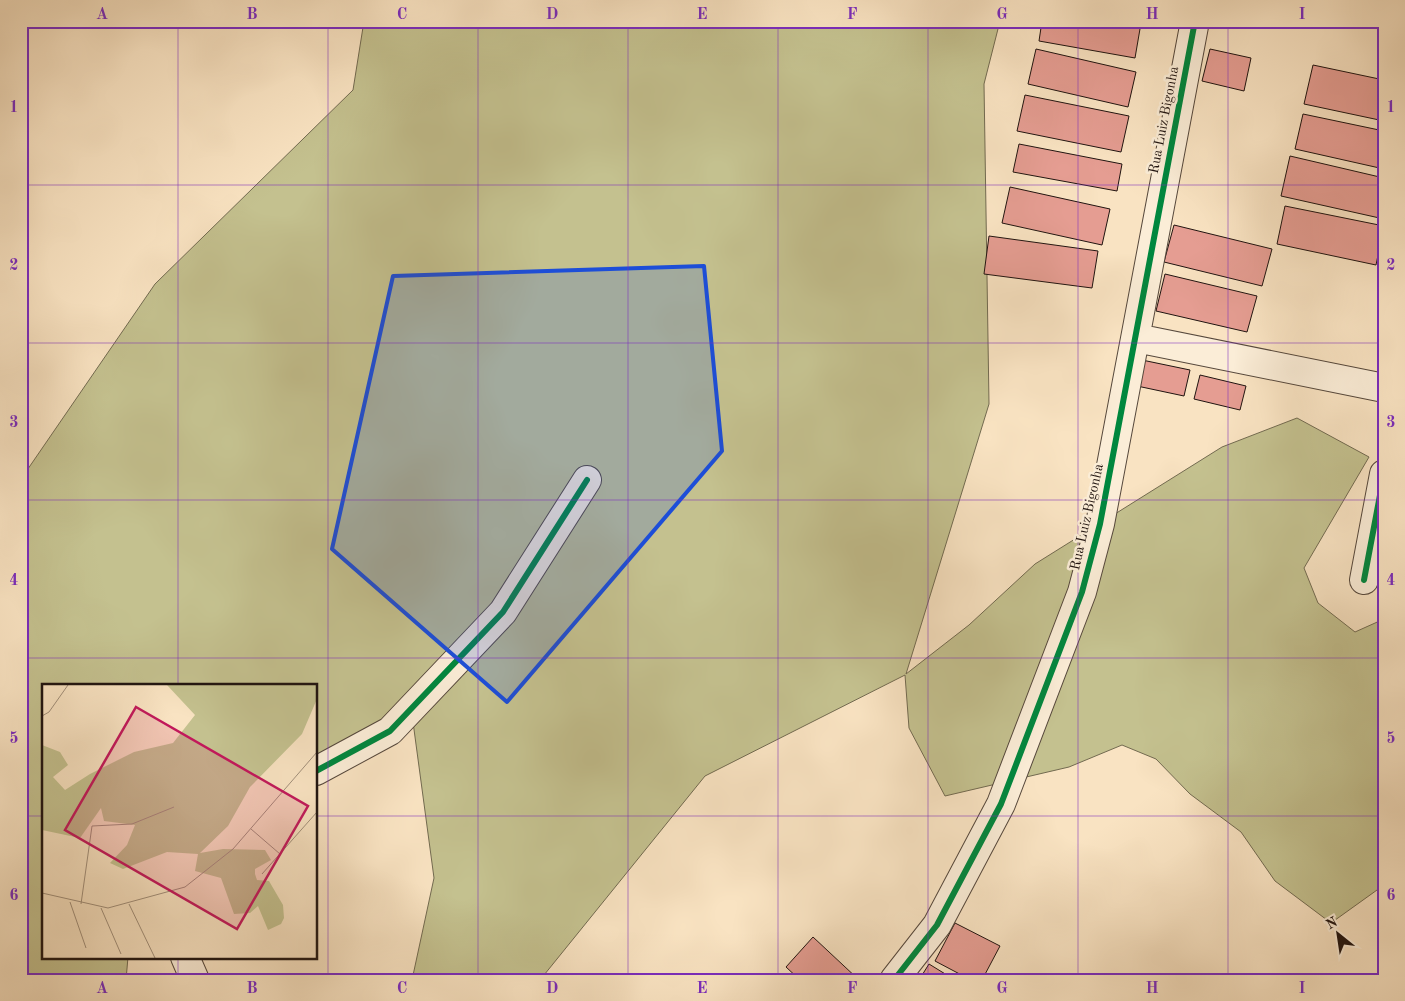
<svg xmlns="http://www.w3.org/2000/svg" width="1405" height="1001" viewBox="0 0 1405 1001" font-family="'Old Standard TT',serif">
<style>
.green{fill:#c4c18f;stroke:#726a50}
.building{fill:#e59d92;stroke:#201410}
.lines{fill:none;stroke-linecap:round;stroke-linejoin:round}
.minor-casing{stroke:#56483c;stroke-width:30}
.minor{stroke:#fbedd7;stroke-width:28}
.cycleway-casing{stroke:#fbedd7;stroke-width:9}
.cycleway{stroke:#00873e;stroke-width:6}
.marked{fill:#1d4ed8;fill-opacity:0.2;stroke:#1d4ed8;stroke-width:4;stroke-linejoin:round}
.grid{fill:none;stroke:#7b2cbf;stroke-width:1;stroke-opacity:0.55}
.labels{text-anchor:middle;dominant-baseline:central;stroke-width:5;stroke-linejoin:round;paint-order:stroke}
.street-label{font-size:14px;fill:#201410;stroke:#fbedd7}
.inset-road{fill:none;stroke:#a2907b;stroke-width:1}
.view{fill:#c2185b;fill-opacity:0.15;stroke:#c2185b;stroke-width:2.5}
.inset-edge{fill:none;stroke:#201410;stroke-width:2.5}
.neatline{fill:none;stroke:#7b2cbf;stroke-width:2}
.grid-label{font-size:16px;text-anchor:middle;font-weight:bold;fill:#7b2cbf}
</style>
<rect width="100%" height="100%" fill="#f9e3c2"/>
<filter id="stains"><feTurbulence type="fractalNoise" baseFrequency=".004" numOctaves="4"/><feColorMatrix values="0 0 0 0 .2 0 0 0 0 .09 0 0 0 0 .02 0 0 0 .5 -.17"/></filter>
<radialGradient id="worn" r=".72"><stop offset=".6" stop-color="#630" stop-opacity="0"/><stop offset="1" stop-color="#630" stop-opacity=".3"/></radialGradient>
<!-- green -->
<path class="green" d="M364 21H1000L984 84 989 404 906 674 969 625 1035 564 1222 447 1297 418 1369 457 1304 568 1318 603 1355 632 1384 619V885L1331 923 1275 881 1241 832 1190 794 1156 759 1122 745 1069 767 945 796 909 728 905 675 705 776 540 980H412L434 878 413 722 316 768V685H44V957H128L126 980H21V479L155 284 353 90Z"/>
<!-- building -->
<path class="building" d="M1042 21H1131L1141 23 1135 58 1039 41Z
M1036 49 1136 72 1128 107 1028 84Z
M1210 49 1251 58 1244 91 1202 81Z
M1313 65 1384 80V121L1304 104Z
M1025 95 1129 116 1121 152 1017 131Z
M1303 114 1384 131V169L1295 149Z
M1019 144 1122 164 1117 191 1013 172Z
M1290 156 1384 178V219L1281 196Z
M1010 187 1110 209 1102 245 1002 223Z
M1285 206 1384 226 1376 265 1277 244Z
M1174 225 1272 249 1262 286 1164 262Z
M989 236 1098 251 1092 288 984 274Z
M1165 274 1257 296 1247 332 1156 311Z
M1142 360 1190 370 1184 396 1137 386Z
M1200 375 1246 386 1240 410 1194 399Z
M955 923 1000 946 982 980H971L935 961Z
M813 937 859 980H800L786 967Z
M929 964 955 980H919Z"/>
<g class="lines">
<defs>
<path id="minor" d="M1136 338 1384 388
M1364 580 1384 474
M316 771 390 731 503 612 587 480
M185 957 195 980
M894 980 937 925 1001 804 1082 592 1100 524 1195 21"/>
</defs>
<!-- minor casing -->
<use href="#minor" class="minor-casing"/>
<!-- minor -->
<use href="#minor" class="minor"/>
<defs>
<path id="cycleway" d="M1364 580 1384 474
M316 771 390 731 503 612 587 480
M894 980 937 925 1001 804 1082 592 1100 524 1195 21"/>
</defs>
<!-- cycleway casing -->
<use href="#cycleway" class="cycleway-casing"/>
<!-- cycleway -->
<use href="#cycleway" class="cycleway"/>
</g>
<!-- marked area -->
<path class="marked" d="M704 266 722 451 507 702 332 549 393 276Z"/>
<!-- grid -->
<path class="grid" d="M178 21V685M328 21V980M478 21V980M628 21V980M778 21V980M928 21V980M1078 21V980M1228 21V980M21 185H1384M21 343H1384M21 500H1384M21 658H1384M21 816H44M316 816H1384M178 957V980"/>
<g class="labels">
<!-- street labels -->
<g class="street-label">
<text transform="translate(1164 120) rotate(-79)">Rua Luiz Bigonha</text>
<text transform="translate(1087 517) rotate(-77)">Rua Luiz Bigonha</text>
</g>
</g>
<!-- overview -->
<g transform="translate(42 684)">
<rect width="275" height="275" fill="#f9e3c2"/>
<path d="M125 1H275V15L260 50 208 103 186 142 158 169 181 165 223 166 229 176 213 185V190L215 196 227 197 241 221 242 234 239 240 226 246 216 222 208 229 192 230 179 194 153 187 156 170 125 168 81 185 68 179 85 161 93 141 62 137 59 124 38 154 0 146V61L18 68 26 81 11 93 23 106 48 90 92 68 131 59 153 31Z" fill="#c4c18f"/>
<path class="inset-road" d="M0 32 7 28 26 1M209 145 238 170M220 190 275 128M0 209 66 224 143 203 191 165 275 68M28 218 44 264M39 220 50 142 90 140 132 123M87 220 113 274M59 224 79 270"/>
<path class="view" d="M94 23 266 122 195 245 23 146Z"/>
<rect width="275" height="275" class="inset-edge"/>
</g>
<!-- margin -->
<rect width="1405" height="1001" fill="none" stroke="#f9e3c2" stroke-width="55"/>
<!-- north arrow -->
<g transform="translate(1338 934) rotate(330)" stroke="#fbedd7" stroke-width="4" paint-order="stroke">
<path d="M0-4L9 19L0 12L-9 19Z" fill="#201410"/>
<text y="-8" font-size="14" font-weight="bold" text-anchor="middle" fill="#201410">N</text>
</g>
<rect x="28" y="28" width="1350" height="946" class="neatline"/>
<g class="grid-label">
<text x="102" y="19">A</text>
<text x="252" y="19">B</text>
<text x="402" y="19">C</text>
<text x="552" y="19">D</text>
<text x="702" y="19">E</text>
<text x="852" y="19">F</text>
<text x="1002" y="19">G</text>
<text x="1152" y="19">H</text>
<text x="1302" y="19">I</text>
<text x="14" y="112">1</text>
<text x="1391" y="112">1</text>
<text x="14" y="270">2</text>
<text x="1391" y="270">2</text>
<text x="14" y="427">3</text>
<text x="1391" y="427">3</text>
<text x="14" y="585">4</text>
<text x="1391" y="585">4</text>
<text x="14" y="743">5</text>
<text x="1391" y="743">5</text>
<text x="14" y="900">6</text>
<text x="1391" y="900">6</text>
<text x="102" y="993">A</text>
<text x="252" y="993">B</text>
<text x="402" y="993">C</text>
<text x="552" y="993">D</text>
<text x="702" y="993">E</text>
<text x="852" y="993">F</text>
<text x="1002" y="993">G</text>
<text x="1152" y="993">H</text>
<text x="1302" y="993">I</text>
</g>
<rect width="100%" height="100%" filter="url(#stains)"/>
<rect width="100%" height="100%" fill="url(#worn)"/>
</svg>
